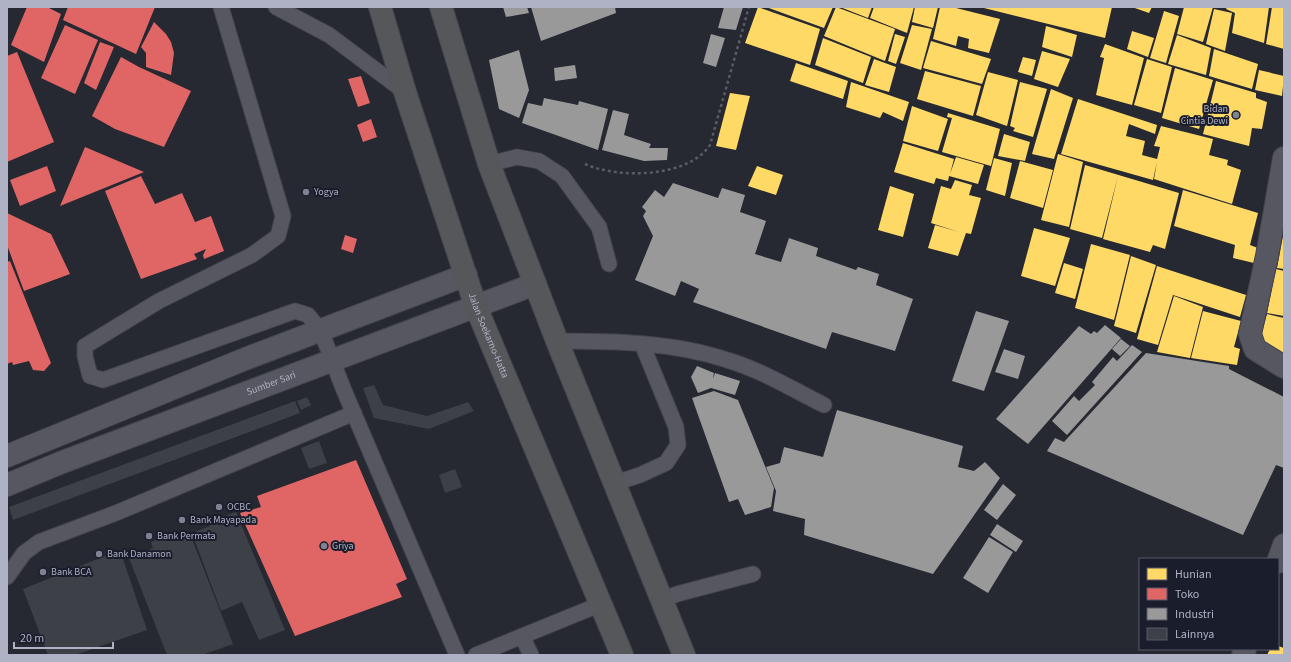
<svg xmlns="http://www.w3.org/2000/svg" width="1291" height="662" viewBox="0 0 1291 662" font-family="'Source Sans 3',sans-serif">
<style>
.homes{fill:#ffd966}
.shops{fill:#e06666}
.industry{fill:#999}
.building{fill:#3e4048}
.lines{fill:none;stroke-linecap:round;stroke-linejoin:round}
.lane-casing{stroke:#42434b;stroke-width:17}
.street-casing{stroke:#42434b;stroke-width:24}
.highway-casing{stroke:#43444d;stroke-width:24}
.path{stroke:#595c65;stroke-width:2.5;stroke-dasharray:3 3;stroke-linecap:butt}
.lane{stroke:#565761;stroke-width:15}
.street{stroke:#565761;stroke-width:22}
.highway{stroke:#56575b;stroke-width:22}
.poi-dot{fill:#7f8291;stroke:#1a1d2c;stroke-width:1.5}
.labels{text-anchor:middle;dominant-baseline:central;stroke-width:4;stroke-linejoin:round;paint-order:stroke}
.poi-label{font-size:10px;fill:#afb2c4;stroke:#1a1d2c;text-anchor:start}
.street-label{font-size:10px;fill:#afb2c4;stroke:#1a1d2c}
</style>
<rect width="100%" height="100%" fill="#262832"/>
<!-- homes -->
<path class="homes" d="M758 7 820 29 810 65 745 43Z
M766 7H833L824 28Z
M836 7 895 29 885 61 824 36Z
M840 7H872L868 18Z
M874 7H914L907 33 870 18Z
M915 7H938L933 28 912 22Z
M940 7H952L1000 19 989 53 968 48 969 39 958 36 956 46 933 39Z
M980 7H1112L1105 38Z
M1132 7H1152L1149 13Z
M1184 7H1213L1203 42 1177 34Z
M1227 7H1269L1264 43 1232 33 1235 13 1226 9Z
M1272 7H1284V49L1266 44Z
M1214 9 1232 13 1225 51 1206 44Z
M1164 11 1179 16 1166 63 1150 58Z
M912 25 932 29 921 70 900 63Z
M1046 26 1077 35 1072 57 1042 47Z
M1132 31 1154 38 1148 57 1127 49Z
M895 34 905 37 896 64 888 61Z
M1177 35 1211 48 1206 75 1168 64Z
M823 38 871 57 863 83 815 65Z
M931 41 991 59 982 84 923 68Z
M1105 44 1144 58 1132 105 1096 95 1104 58 1100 57Z
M1214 49 1258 64 1252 89 1209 76Z
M1042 51 1070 59 1058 87 1034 79Z
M1023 57 1036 60 1032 76 1018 72Z
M874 59 896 67 889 92 865 85Z
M1147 59 1172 67 1161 113 1134 105Z
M796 63 848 81 843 99 790 81Z
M1175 68 1213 80 1199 129 1162 118Z
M1259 70 1284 76 1282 96 1255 90Z
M925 71 981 86 973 116 917 99Z
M988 72 1018 80 1007 126 976 115Z
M1216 81 1256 93V98L1267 102 1262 129 1252 128 1249 146 1203 134Z
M851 82 909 102 903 121 883 112 880 118 846 107Z
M1020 82 1047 89 1033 137 1013 131 1015 128 1010 126Z
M1051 89 1073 98 1054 159 1032 154Z
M730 93 750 96 736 150 716 146Z
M1078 99 1157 125 1155 134 1129 124 1126 136 1145 141 1142 155 1157 159 1160 147 1154 146 1161 126 1213 139 1209 155 1228 160 1227 165 1241 170 1232 204 1154 179 1157 162 1153 180 1061 154Z
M912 106 948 119 938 151 903 141Z
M948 113 1000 129 991 166 942 152 952 118 947 117Z
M1004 134 1030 142 1025 161 998 156Z
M903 143 954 159 950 174 956 157 984 165 978 184 949 176 948 181 936 178 934 184 894 172Z
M1058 154 1083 162 1069 227 1041 220Z
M994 158 1012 163 1005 196 986 190Z
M1020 161 1053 170 1043 208 1010 198Z
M1085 165 1179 193 1165 249 1153 245 1150 252 1103 239 1118 176 1102 238 1070 229Z
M757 166 783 175 776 195 748 186Z
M955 180 972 185 969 195 981 198 971 234 966 233 958 256 928 248 935 225 959 232 931 223 941 186 951 189Z
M890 186 914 194 903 237 878 230Z
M1183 190 1258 213 1250 245 1258 248 1254 263 1233 258 1235 245 1174 226Z
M1034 228 1070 238 1055 286 1021 276Z
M1283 236H1284V269L1277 268Z
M1091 244 1130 255 1114 320 1075 308Z
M1131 256 1156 265 1136 333 1114 326Z
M1064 263 1083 269 1075 299 1055 293Z
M1157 266 1246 295 1240 317 1173 295 1158 345 1137 339Z
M1276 269 1284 271V316L1267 313Z
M1174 296 1203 307 1190 358 1157 352Z
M1203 311 1241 321 1234 347 1240 349 1237 365 1191 358Z
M1267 314 1284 318V360L1259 343Z
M1278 646 1284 648V655H1267L1270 649H1278Z"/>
<!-- shops -->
<path class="shops" d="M27 7H47L61 14 44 62 11 45Z
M68 7H155L136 54 63 20Z
M154 22 166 34 171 42 174 53 171 75 146 67V53L141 47Z
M65 25 98 40 75 94 41 78Z
M100 42 114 47 96 90 84 83Z
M17 52 54 142 7 162V56Z
M121 57 139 67 191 91 164 147 115 129 92 116Z
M361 76 370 103 358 107 348 79Z
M371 119 377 137 363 142 357 125Z
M85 147 144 172 60 206Z
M47 166 56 191 20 206 10 180Z
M141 176 155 204 182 193 195 222 211 216 224 251 204 259 203 255 206 249 194 254 197 259 141 279 105 191Z
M7 213 51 234 70 274 24 291 7 245Z
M345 235 357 239 353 253 341 249Z
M10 261 51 363 44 371 33 370 29 361 13 365 12 362 7 364V262Z
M356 460 407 579 396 584 402 597 295 636 240 513 261 507 257 496Z"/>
<!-- industry -->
<path class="industry" d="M503 7H527L529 13 506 17Z
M531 7H615L616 13 541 41Z
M724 7H743L736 30 718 28Z
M711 34 725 38 716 67 703 63Z
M519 50 529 90 519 118 499 109 489 60Z
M575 65 577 78 555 81 554 68Z
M544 98 578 105 579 101 608 109 598 150 522 123 528 103 542 106Z
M613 110 629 114 624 135 651 144 649 148H668L667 160 644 161 602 150Z
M673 183 718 198 722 188 745 195 740 212 766 221 755 254 781 262 789 238 818 248 816 256 856 270 858 267 879 274 876 285 913 299 895 351 832 332 826 349 693 302 699 289 681 281 675 296 635 280 653 236 643 216 646 211 642 207 655 190 664 197Z
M976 311 1009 321 984 391 952 381Z
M1105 325 1121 338 1028 444 996 419 1079 326 1091 334 1094 331 1097 333Z
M1121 339 1130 346 1120 356 1112 349Z
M1132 345 1142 352 1067 435 1052 421 1074 396 1079 401 1095 385 1092 382 1113 357 1117 361Z
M1004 349 1025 356 1018 379 995 372Z
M1146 353 1229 366V369L1284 397V468L1276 465 1243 535 1047 451 1055 438 1064 442Z
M697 366 714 373 713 379 715 373 740 381 735 395 711 388 698 393 691 377Z
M714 391 738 400 774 488 771 507 745 515 738 499 729 502 692 398Z
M837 410 963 446 958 467 974 471 985 462 1000 478 933 574 804 535 805 519 773 511 776 491 766 467 780 463 784 447 823 457Z
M1003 484 1016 495 997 520 984 510Z
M997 524 1023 541 1016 552 990 535Z
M989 537 1013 552 988 593 963 578Z"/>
<!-- building -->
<path class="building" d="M374 385 383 405 427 416 468 402 474 411 429 429 374 418 363 388Z
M307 397 311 405 301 410 297 401Z
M295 401 300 413 13 520 9 507Z
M319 441 327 463 309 469 301 448Z
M455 469 462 487 445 493 439 475Z
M236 512 285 630 259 640 242 602 221 611 192 533 210 526 209 522Z
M176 532 179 538 190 534 233 644 202 655H167L129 558 153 548 151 542Z
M120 550 147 630 75 655H48L23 589Z"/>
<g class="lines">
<defs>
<path id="lane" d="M221 7 283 216 278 236 252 255 159 301 85 346V356L90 376 103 380 295 311 308 315 321 331 343 388 457 655
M276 7 329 35 405 92
M489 164 517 157 539 161 562 176 599 227 609 264
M557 341C613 341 673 342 727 360 761 370 792 389 824 405
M615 483 640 475 666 463 678 445 676 427 642 344
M7 577 24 553 39 542 116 513 354 413
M662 600 677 594 753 574
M522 636 531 655
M476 655 601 604"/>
<g id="street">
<path d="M1284 158 1267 256 1250 334 1255 349 1284 367"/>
<path d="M7 456 245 359 466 275"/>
<path id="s1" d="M7 485 60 463 535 284"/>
<path d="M1278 562 1284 545"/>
<path d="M1243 655 1245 649"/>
</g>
<g id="highway">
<path id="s2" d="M380 7 405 92 476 307 622 655"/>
<path d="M441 7 489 164 557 341 684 655"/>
</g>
</defs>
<!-- lane casing -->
<use href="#lane" class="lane-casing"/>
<!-- street casing -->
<use href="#street" class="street-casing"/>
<!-- highway casing -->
<use href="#highway" class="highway-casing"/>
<!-- path -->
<path class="path" d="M585 164C618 179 688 178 710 145L749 7"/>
<!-- lane -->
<use href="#lane" class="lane"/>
<!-- street -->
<use href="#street" class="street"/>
<!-- highway -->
<use href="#highway" class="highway"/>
</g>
<!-- markers -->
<g class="poi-dot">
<circle cx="1236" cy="115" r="4"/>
<circle cx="306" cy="192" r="4"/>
<circle cx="219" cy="507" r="4"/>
<circle cx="182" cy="520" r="4"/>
<circle cx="149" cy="536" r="4"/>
<circle cx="324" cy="546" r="4"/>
<circle cx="99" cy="554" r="4"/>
<circle cx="43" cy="572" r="4"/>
</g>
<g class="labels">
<!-- poi labels -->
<g class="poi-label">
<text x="1228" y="109" text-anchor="end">Bidan<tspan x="1228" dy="12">Cintia Dewi</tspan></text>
<text x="314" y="192">Yogya</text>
<text x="227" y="507">OCBC</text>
<text x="190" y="520">Bank Mayapada</text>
<text x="157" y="536">Bank Permata</text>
<text x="332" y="546">Griya</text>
<text x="107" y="554">Bank Danamon</text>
<text x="51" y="572">Bank BCA</text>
</g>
<!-- street labels -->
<g class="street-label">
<text stroke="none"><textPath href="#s2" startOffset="346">Jalan Soekarno-Hatta</textPath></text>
<text stroke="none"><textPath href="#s1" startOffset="283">Sumber Sari</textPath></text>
</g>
</g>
<!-- border -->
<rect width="1291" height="662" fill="none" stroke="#afb2c4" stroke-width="16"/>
<!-- legend -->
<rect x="1139" y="558" width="140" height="92" fill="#1a1d2c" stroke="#565969"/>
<rect x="1147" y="568" width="20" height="12" fill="#ffd966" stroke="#565969"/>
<text x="1175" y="578" font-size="12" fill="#afb2c4">Hunian</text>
<rect x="1147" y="588" width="20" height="12" fill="#e06666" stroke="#565969"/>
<text x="1175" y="598" font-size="12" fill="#afb2c4">Toko</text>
<rect x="1147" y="608" width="20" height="12" fill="#999999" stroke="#565969"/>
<text x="1175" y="618" font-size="12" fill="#afb2c4">Industri</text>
<rect x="1147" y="628" width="20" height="12" fill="#3e4048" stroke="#565969"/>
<text x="1175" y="638" font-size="12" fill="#afb2c4">Lainnya</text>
<!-- scale -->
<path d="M14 642v6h99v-6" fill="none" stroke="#afb2c4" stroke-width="2"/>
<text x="20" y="642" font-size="12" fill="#afb2c4" stroke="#1a1d2c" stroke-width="3" paint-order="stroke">20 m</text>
</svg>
